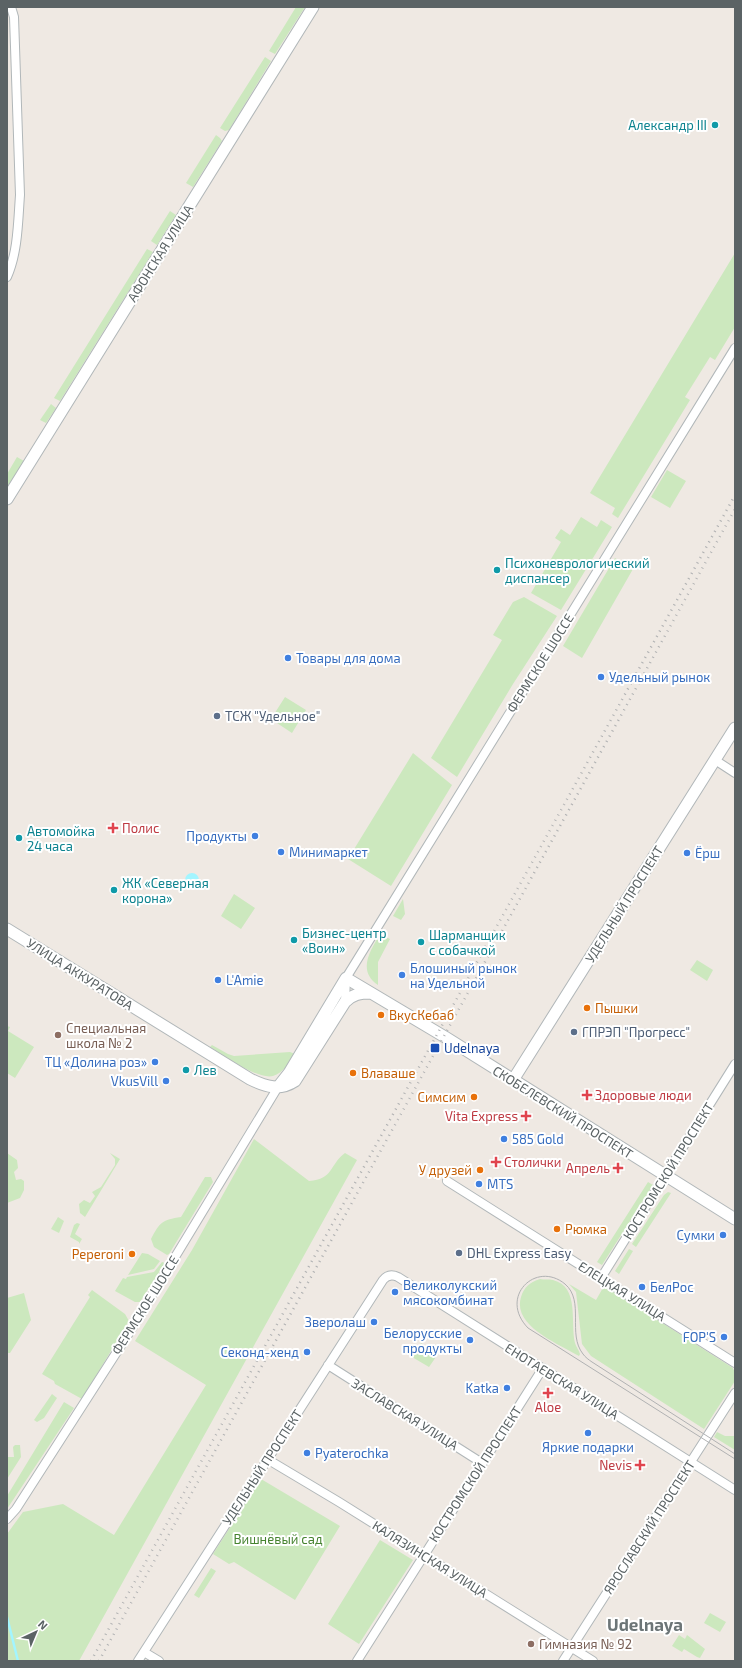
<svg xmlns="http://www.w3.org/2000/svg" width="742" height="1668" viewBox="0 0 742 1668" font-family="'Exo 2',sans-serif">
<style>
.green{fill:#cce8be}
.water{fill:#a3f5ff}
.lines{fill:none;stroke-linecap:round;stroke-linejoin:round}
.stream{stroke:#a3f5ff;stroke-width:2.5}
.minor-casing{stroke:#b1b7b9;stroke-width:10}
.tertiary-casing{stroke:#b1b7b9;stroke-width:13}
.minor{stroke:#fff;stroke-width:8}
.tertiary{stroke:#fff;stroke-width:11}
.tram{stroke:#b1b2b3;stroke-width:1}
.rail{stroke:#b1b2b3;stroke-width:2.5;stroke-dasharray:1 5;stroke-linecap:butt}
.culture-dot{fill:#0f9aa8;stroke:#fff;stroke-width:1.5}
.shop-dot{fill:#3f7fe0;stroke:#fff;stroke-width:1.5}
.service-dot{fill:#5c6f8a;stroke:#fff;stroke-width:1.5}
.health-dot{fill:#e0444e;stroke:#fff;stroke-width:1.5}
.food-dot{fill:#e8710a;stroke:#fff;stroke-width:1.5}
.education-dot{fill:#8d6e63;stroke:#fff;stroke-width:1.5}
.transit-dot{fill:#1a4fb4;stroke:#fff;stroke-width:1.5}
.labels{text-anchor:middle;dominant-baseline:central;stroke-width:4;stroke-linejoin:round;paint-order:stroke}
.culture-label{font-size:13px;fill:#0d838f;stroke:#fff;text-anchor:start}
.street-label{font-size:13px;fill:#5b6365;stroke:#fff}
.shop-label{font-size:13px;fill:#366cbe;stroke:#fff;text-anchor:start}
.service-label{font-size:13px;fill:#4e5e75;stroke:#fff;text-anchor:start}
.health-label{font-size:13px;fill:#be3a42;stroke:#fff;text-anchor:start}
.food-label{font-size:13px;fill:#c56008;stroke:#fff;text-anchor:start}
.education-label{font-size:13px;fill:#785e54;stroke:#fff;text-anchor:start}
.transit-label{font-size:13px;fill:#164399;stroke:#fff;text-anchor:start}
.park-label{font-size:13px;fill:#45822f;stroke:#fff}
.district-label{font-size:17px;font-weight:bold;fill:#6c7577;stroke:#fff}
</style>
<rect width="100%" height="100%" fill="#efe9e3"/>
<!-- green -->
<path class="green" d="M296 7H305L275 54 269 51Z
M265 57 271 61 229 130 225 131 220 128Z
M216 135 220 138 222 141 193 187 186 183Z
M170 211 176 215 157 245 151 241Z
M147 249 153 252 60 401 54 398Z
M735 253V327L715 360 710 357 685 397 690 400 618 518 612 514 615 508 590 493Z
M51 404 56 408 46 423 40 420Z
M17 457 24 461 7 487V474Z
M667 470 686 481 670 508 651 497Z
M581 517 597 527 601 520 612 527 561 610 531 593 561 542 555 538 561 529 570 535Z
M615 558 633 569 582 658 563 646Z
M524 597 557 616 513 684 457 777 431 758 502 640 493 635 513 602Z
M285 697 306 710 292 733 271 719Z
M413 753 452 785 391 886 348 859Z
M234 894 255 908 241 929 221 916Z
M403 899 405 914 401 920 393 916Z
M380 934 390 939 378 962V985C357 971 370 951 380 934Z
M697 960 713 970 707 981 690 970Z
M7 1026 10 1027 8 1031 34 1047 15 1078 7 1073Z
M212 1045 228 1054 234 1056 290 1052 295 1054C290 1062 283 1073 273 1076 257 1080 224 1055 210 1047Z
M254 1139 309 1181C334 1179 329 1165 345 1153L357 1160 79 1661H7V1534L23 1512 63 1504 114 1535 206 1385 135 1341 192 1250Z
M7 1153 17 1160 18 1168 14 1172 16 1180 21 1179 24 1181V1190L20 1198 7 1203Z
M110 1153 120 1159 85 1217 80 1213 79 1204 84 1200 90 1203 95 1196 92 1192 101 1187 115 1165V1159Z
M205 1177H211L213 1182 169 1254 167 1255 154 1247 151 1239C160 1222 162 1220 181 1217Z
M648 1182 653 1185 602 1265 597 1262Z
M668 1192 671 1193 636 1247 632 1244 664 1195Z
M58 1217 64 1221 59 1233 51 1229Z
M77 1223 80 1224 75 1234 82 1239 79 1244V1242L70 1237 74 1225Z
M629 1249 633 1251 619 1274 615 1271Z
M142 1253 148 1254 160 1261 154 1269 128 1275Z
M162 1262 165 1263 140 1302H135L115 1291 123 1278 126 1279 127 1277 154 1272Z
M540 1279C544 1280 549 1279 553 1280 580 1287 570 1322 575 1343 576 1347 579 1350 580 1354L579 1356C559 1344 512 1326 521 1297 524 1287 530 1282 540 1279Z
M569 1284 596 1300 604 1286 733 1368V1369L735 1371V1381L704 1429 591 1356 582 1344 576 1292Z
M92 1290 125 1314 129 1321 82 1399 55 1384 54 1381 42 1374 90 1297 88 1295Z
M24 1293 31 1320 10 1353H7V1298Z
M421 1343 438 1354 429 1367 412 1357Z
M52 1394 57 1398 44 1418 37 1422 34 1420Z
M64 1402 74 1408 7 1509V1496Z
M717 1432 725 1436H735V1450L714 1437Z
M15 1445H20L21 1457 7 1479V1457H14L13 1447Z
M261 1479 340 1526 295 1600 234 1562 229 1564 213 1554Z
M380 1540 413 1560 359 1644 328 1624Z
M211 1568 216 1571 199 1598 194 1595Z
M710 1613 726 1622 720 1632 704 1623Z
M679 1635 685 1639 687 1635 705 1649 700 1658 697 1657 684 1649 682 1652 672 1646Z"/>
<!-- water -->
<path class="water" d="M185 880a7 7 0 1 1 14 0a7 7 0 1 1-14 0Z"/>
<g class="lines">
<!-- stream -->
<path class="stream" d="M7 1617 18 1661"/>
<defs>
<path id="minor" d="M7 277C18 252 18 222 20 195L14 17 11 7
M715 760 735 773
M345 1002 346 978 735 348
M447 1181 735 1363
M601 1278 735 1064
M328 1365 482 1463
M267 1459 339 1502 593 1661
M7 1519 16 1509 129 1333 278 1087
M144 1652 159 1661
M138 1661 383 1280C387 1275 392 1274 398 1277L735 1490
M357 1661 543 1368
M563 1661 735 1393"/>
<path id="tertiary" d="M7 499 313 7
M7 929 250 1079C266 1087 280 1091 295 1081L345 1002C353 994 360 993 371 993
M513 1080 735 728
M278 1087 289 1073 346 978 445 1037 735 1219"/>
</defs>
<!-- minor casing -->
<use href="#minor" class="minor-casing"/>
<!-- tertiary casing -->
<use href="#tertiary" class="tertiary-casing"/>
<!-- minor -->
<use href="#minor" class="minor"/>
<!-- tertiary -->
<use href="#tertiary" class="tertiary"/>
<!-- tram -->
<path class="tram" d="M735 1454 592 1362C589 1360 585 1357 583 1354 567 1334 585 1301 565 1284 536 1260 498 1297 528 1328L735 1459"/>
<!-- rail -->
<path class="rail" d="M91 1661 735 495
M99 1661 735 509"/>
</g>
<!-- markers -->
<g class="culture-dot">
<circle cx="715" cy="125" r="4"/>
<circle cx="497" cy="570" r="4"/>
<circle cx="19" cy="838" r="4"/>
<circle cx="114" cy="890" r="4"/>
<circle cx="294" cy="940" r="4"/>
<circle cx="421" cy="942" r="4"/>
<circle cx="186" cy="1070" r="4"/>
</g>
<g class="shop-dot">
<circle cx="288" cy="658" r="4"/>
<circle cx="601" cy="677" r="4"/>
<circle cx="255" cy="836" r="4"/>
<circle cx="281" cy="852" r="4"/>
<circle cx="687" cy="853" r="4"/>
<circle cx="402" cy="975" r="4"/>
<circle cx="218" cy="980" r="4"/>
<circle cx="155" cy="1062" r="4"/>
<circle cx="166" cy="1081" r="4"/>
<circle cx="504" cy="1139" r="4"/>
<circle cx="479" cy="1184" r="4"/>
<circle cx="723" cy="1235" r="4"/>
<circle cx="642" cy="1287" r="4"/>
<circle cx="395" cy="1292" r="4"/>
<circle cx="374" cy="1322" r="4"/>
<circle cx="724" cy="1337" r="4"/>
<circle cx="470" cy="1340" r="4"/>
<circle cx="307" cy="1352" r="4"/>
<circle cx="507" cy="1388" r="4"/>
<circle cx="588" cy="1433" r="4"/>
<circle cx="307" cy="1453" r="4"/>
</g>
<g class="service-dot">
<circle cx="217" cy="716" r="4"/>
<circle cx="574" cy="1032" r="4"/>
<circle cx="459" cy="1253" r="4"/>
</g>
<g class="health-dot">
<path d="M111 822h4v4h4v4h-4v4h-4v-4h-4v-4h4z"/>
<path d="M585 1089h4v4h4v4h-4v4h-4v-4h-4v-4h4z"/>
<path d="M524 1110h4v4h4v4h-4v4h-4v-4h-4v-4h4z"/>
<path d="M494 1156h4v4h4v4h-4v4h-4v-4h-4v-4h4z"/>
<path d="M616 1162h4v4h4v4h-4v4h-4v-4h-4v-4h4z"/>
<path d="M546 1387h4v4h4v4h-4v4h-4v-4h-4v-4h4z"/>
<path d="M638 1459h4v4h4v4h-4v4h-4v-4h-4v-4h4z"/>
</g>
<g class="food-dot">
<circle cx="587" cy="1008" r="4"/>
<circle cx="381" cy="1015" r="4"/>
<circle cx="353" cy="1073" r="4"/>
<circle cx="474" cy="1097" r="4"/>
<circle cx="480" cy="1170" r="4"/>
<circle cx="557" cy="1229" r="4"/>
<circle cx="132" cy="1254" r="4"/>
</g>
<g class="education-dot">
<circle cx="58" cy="1035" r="4"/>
<circle cx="531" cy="1644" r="4"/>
</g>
<rect class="transit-dot" x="430" y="1043" width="10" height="10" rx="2"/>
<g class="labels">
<!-- culture labels -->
<g class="culture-label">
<text x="707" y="125" text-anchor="end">Александр III</text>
<text x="505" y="563">Психоневрологический<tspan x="505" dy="15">диспансер</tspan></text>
<text x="27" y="831">Автомойка<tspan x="27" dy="15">24 часа</tspan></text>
<text x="122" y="883">ЖК «Северная<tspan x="122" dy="15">корона»</tspan></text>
<text x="302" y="933">Бизнес-центр<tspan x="302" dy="15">«Воин»</tspan></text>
<text x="429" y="935">Шарманщик<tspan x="429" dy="15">с собачкой</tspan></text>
<text x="194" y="1070">Лев</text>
</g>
<!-- street labels -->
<g class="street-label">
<text transform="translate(160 253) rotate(-58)">АФОНСКАЯ УЛИЦА</text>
<text transform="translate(540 663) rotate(-58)">ФЕРМСКОЕ ШОССЕ</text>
<text transform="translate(624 904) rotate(-58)">УДЕЛЬНЫЙ ПРОСПЕКТ</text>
<text transform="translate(80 974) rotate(32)">УЛИЦА АККУРАТОВА</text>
<text transform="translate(563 1112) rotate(32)">СКОБЕЛЕВСКИЙ ПРОСПЕКТ</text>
<text transform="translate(668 1171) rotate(-58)">КОСТРОМСКОЙ ПРОСПЕКТ</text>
<text transform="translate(622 1291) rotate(32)">ЕЛЕЦКАЯ УЛИЦА</text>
<text transform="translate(145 1305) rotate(-58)">ФЕРМСКОЕ ШОССЕ</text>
<text transform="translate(562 1381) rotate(32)">ЕНОТАЕВСКАЯ УЛИЦА</text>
<text transform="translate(405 1414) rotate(32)">ЗАСЛАВСКАЯ УЛИЦА</text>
<text transform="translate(262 1467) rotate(-57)">УДЕЛЬНЫЙ ПРОСПЕКТ</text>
<text transform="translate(475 1474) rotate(-57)">КОСТРОМСКОЙ ПРОСПЕКТ</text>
<text transform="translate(649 1527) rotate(-57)">ЯРОСЛАВСКИЙ ПРОСПЕКТ</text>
<text transform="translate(430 1559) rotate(32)">КАЛЯЗИНСКАЯ УЛИЦА</text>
</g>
<!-- shop labels -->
<g class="shop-label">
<text x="296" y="658">Товары для дома</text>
<text x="609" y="677">Удельный рынок</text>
<text x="247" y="836" text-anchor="end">Продукты</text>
<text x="289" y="852">Минимаркет</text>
<text x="695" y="853">Ёрш</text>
<text x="410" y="968">Блошиный рынок<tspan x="410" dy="15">на Удельной</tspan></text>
<text x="226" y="980">L'Amie</text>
<text x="147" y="1062" text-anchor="end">ТЦ «Долина роз»</text>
<text x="158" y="1081" text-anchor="end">VkusVill</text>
<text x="512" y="1139">585 Gold</text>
<text x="487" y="1184">MTS</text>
<text x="715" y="1235" text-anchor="end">Сумки</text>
<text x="403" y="1285">Великолукский<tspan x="403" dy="15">мясокомбинат</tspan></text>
<text x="650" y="1287">БелРос</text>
<text x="366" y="1322" text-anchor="end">Зверолаш</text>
<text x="462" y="1333" text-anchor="end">Белорусские<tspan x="462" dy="15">продукты</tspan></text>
<text x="716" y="1337" text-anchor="end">FOP'S</text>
<text x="299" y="1352" text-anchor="end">Секонд-хенд</text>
<text x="499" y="1388" text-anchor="end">Katka</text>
<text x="588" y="1447" text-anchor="middle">Яркие подарки</text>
<text x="315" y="1453">Pyaterochka</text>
</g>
<!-- service labels -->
<g class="service-label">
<text x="225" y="716">ТСЖ "Удельное"</text>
<text x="582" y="1032">ГПРЭП "Прогресс"</text>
<text x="467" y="1253">DHL Express Easy</text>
</g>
<!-- health labels -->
<g class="health-label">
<text x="122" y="828">Полис</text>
<text x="595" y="1095">Здоровые люди</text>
<text x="518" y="1116" text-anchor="end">Vita Express</text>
<text x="504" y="1162">Столички</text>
<text x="610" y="1168" text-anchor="end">Апрель</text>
<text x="548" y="1407" text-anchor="middle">Aloe</text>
<text x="632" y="1465" text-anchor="end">Nevis</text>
</g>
<!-- food labels -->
<g class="food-label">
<text x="595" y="1008">Пышки</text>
<text x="389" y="1015">ВкусКебаб</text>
<text x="361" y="1073">Влаваше</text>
<text x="466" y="1097" text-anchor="end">Симсим</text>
<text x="472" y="1170" text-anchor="end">У друзей</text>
<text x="565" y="1229">Рюмка</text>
<text x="124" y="1254" text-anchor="end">Peperoni</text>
</g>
<!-- education labels -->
<g class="education-label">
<text x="66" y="1028">Специальная<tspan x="66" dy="15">школа № 2</tspan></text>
<text x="539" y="1644">Гимназия № 92</text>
</g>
<!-- transit labels -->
<g class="transit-label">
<text x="444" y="1048">Udelnaya</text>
</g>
<!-- park labels -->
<g class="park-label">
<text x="278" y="1539">Вишнёвый сад</text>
</g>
<!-- district labels -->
<g class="district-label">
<text x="645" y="1624">Udelnaya</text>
</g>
</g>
<!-- border -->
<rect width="742" height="1668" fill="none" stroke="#5b6365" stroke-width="16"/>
<!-- north arrow -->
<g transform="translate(36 1632) rotate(44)" stroke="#ffffff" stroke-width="3" paint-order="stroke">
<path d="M0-3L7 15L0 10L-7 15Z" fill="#5b6365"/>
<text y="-6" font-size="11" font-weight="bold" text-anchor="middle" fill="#5b6365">N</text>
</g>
</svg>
